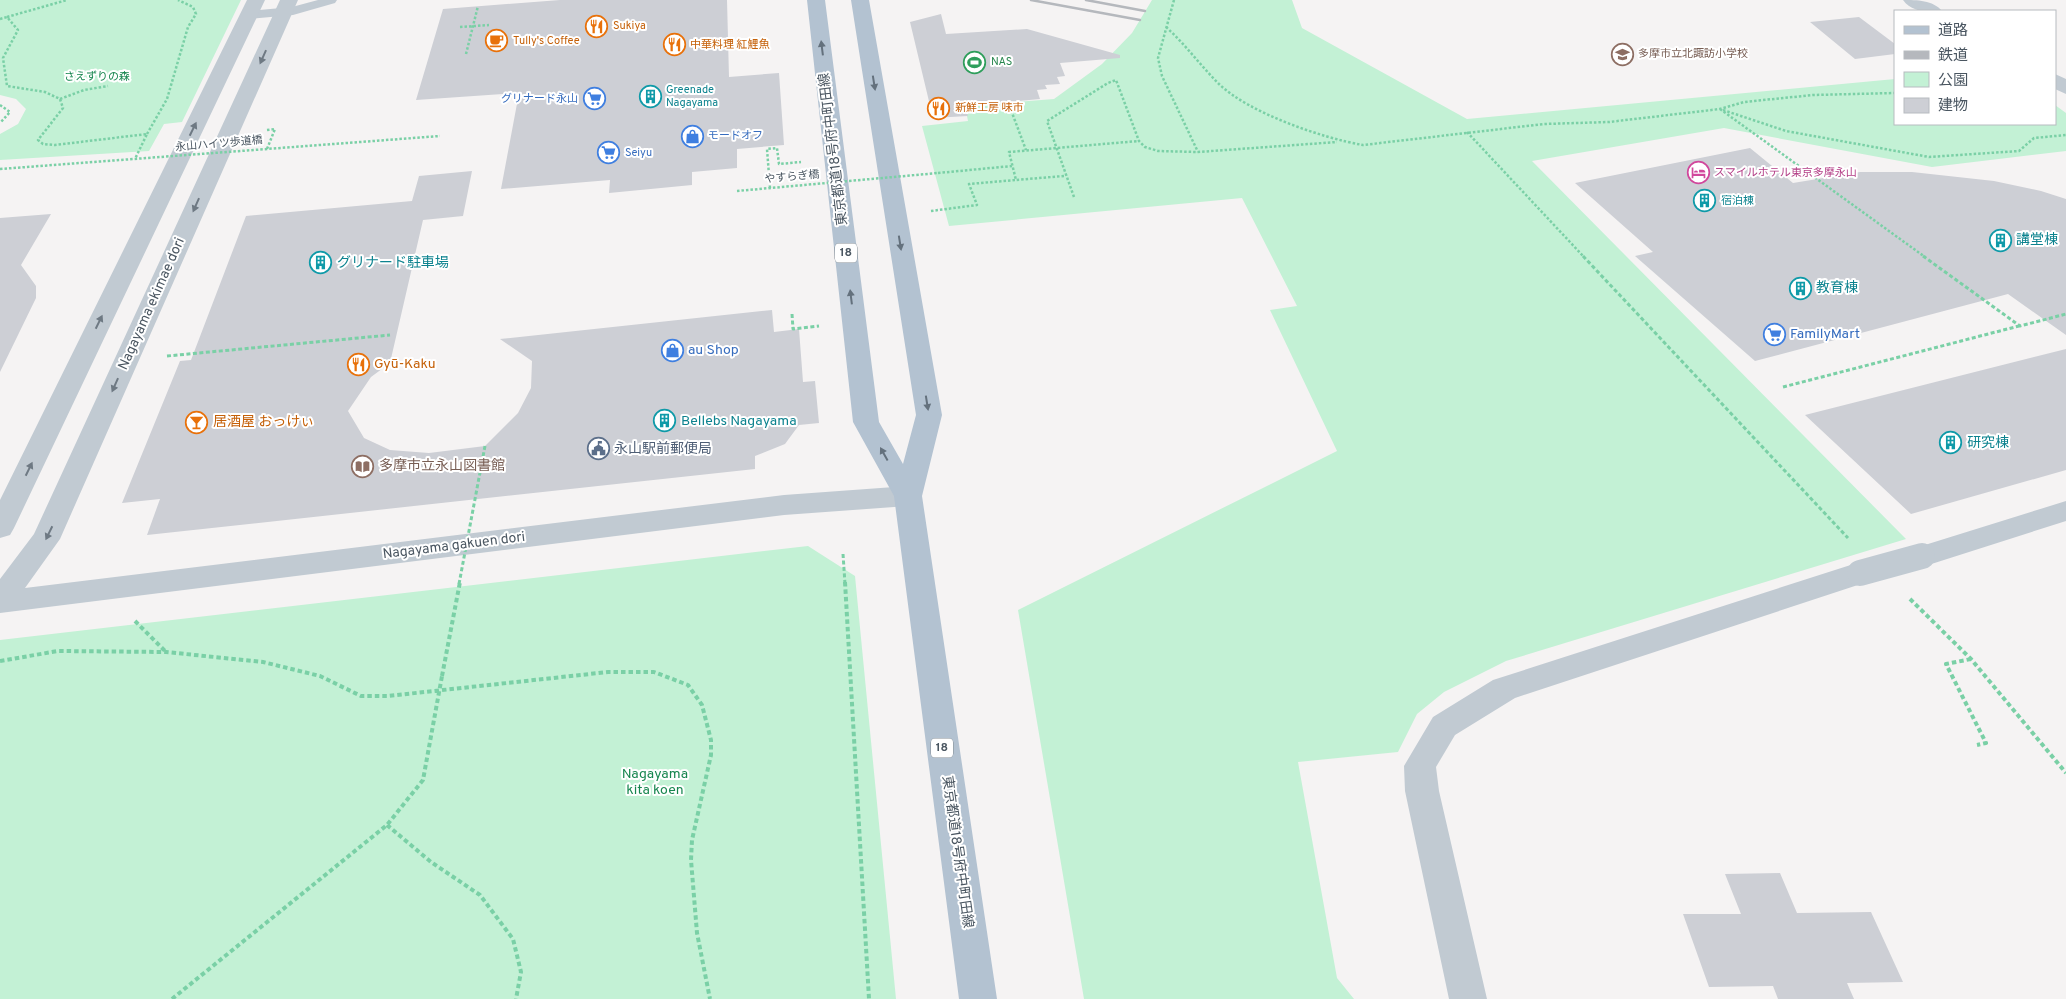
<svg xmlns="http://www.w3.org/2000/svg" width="2066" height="999" viewBox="0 0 2066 999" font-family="Overpass,'Noto Sans JP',sans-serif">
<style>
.green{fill:#c3f1d5}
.building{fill:#cdcfd5}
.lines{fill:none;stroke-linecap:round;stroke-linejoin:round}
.path-far2{stroke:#7ad0a6;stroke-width:2.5;stroke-dasharray:2.5 2;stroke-linecap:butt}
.path-far1{stroke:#7ad0a6;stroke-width:3;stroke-dasharray:4 2.5;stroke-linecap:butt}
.path{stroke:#7ad0a6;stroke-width:4;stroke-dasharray:4.5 3;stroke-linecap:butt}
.service{fill:#c1cad2;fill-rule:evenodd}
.minor{fill:#c1cad2;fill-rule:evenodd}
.tertiary{fill:#c1cad2;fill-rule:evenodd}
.primary{fill:#b3c2d1;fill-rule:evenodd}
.rail{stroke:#b5b8bd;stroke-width:2.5}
.path-bridge-far2{stroke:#7ad0a6;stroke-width:2.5;stroke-dasharray:2.5 2;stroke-linecap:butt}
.path-bridge-far1{stroke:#7ad0a6;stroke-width:3;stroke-dasharray:4 2.5;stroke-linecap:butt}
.path-bridge{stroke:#7ad0a6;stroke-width:4;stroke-dasharray:4.5 3;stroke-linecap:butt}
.minor-bridge{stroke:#c1cad2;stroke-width:26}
.oneway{fill:#64717d}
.oneway2{fill:#6e7983}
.labels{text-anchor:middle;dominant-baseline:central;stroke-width:4;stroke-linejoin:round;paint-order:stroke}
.far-food-label{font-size:11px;fill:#c56008;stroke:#fff;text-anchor:start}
.far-education-label{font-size:11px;fill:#785e54;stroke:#fff;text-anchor:start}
.far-leisure-label{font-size:11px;fill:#27864d;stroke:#fff;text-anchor:start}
.far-park-label{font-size:11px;fill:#17864f;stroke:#fff}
.far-culture-label{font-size:11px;fill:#0d838f;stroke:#fff;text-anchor:start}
.far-shop-label{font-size:11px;fill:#366cbe;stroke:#fff;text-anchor:start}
.far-street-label{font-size:11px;fill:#4a5661;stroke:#fff}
.far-hotel-label{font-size:11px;fill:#b23c85;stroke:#fff;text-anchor:start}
.shield{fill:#fff;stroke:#808990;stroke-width:1}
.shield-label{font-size:12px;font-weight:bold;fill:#4a5661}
.street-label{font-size:14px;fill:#4a5661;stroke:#fff}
.culture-label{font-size:14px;fill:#0d838f;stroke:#fff;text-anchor:start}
.shop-label{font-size:14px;fill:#366cbe;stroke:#fff;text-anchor:start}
.food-label{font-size:14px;fill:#c56008;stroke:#fff;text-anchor:start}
.service-label{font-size:14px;fill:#4e5e75;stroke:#fff;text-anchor:start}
.education-label{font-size:14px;fill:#785e54;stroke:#fff;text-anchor:start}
.park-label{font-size:14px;fill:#17864f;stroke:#fff}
</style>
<rect width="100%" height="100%" fill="#f5f3f3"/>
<!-- green -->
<path class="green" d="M0 0H241L182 122 164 124 149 151 0 160V134L18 124 26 109 16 99 0 95Z
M1152 0H1292L1302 28 1467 119 1895 79V124H2055V105L2066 113V151L1932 167 1724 128 1532 161 1906 539 1506 661 1444 692 1417 714 1398 752 1298 762 1337 978 1354 999H1084L1018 610 1337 451 1270 310 1297 306 1242 198 949 226 922 126 968 121 965 106 1054 99 1102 64 1132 33Z
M808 546 855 576 896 999H0V640Z"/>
<!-- building -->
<path class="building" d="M560 0H727L729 77 779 73 784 145 737 149V168L692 172V185L609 193 610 180 501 189 519 93 416 100 443 9Z
M941 14 946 34 1027 29 1120 55V58L1060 63 1065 76 1057 77 1060 84 1045 85 1047 89 1037 90 1040 99 965 106 968 116 933 118 910 22Z
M1859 17 1895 44V54L1855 59 1810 22Z
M1750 148 1793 183 1860 172H1912L1994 181 2041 191 2066 199V335L2008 294 1755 361 1635 256 1653 252 1575 183Z
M472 171 463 216 423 220 390 363 371 377 348 411 364 438 390 450 429 453 485 446 518 413 531 388 532 361 500 339 772 310 774 332 799 329 803 382 815 381 819 423 799 425 785 444 755 456V469L147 535 160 499 122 503 180 361 191 360 246 216 412 201 419 176Z
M51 214 21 265 36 286V298L0 372V218Z
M2066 349V470L1911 514 1805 415Z
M1780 873 1797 913 1871 912 1903 982 1847 983 1854 999H1778L1773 986 1709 987 1683 914H1741L1725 874Z"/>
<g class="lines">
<!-- path-far2 -->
<path class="path-far2" d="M1174 0 1158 58 1162 76 1198 152
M7 17 67 0
M0 19 7 17 18 30 3 58 7 86 45 92 60 99 63 108 38 140 43 144 55 145 147 134 135 159
M460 27 489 25
M1166 27C1185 44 1200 65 1219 84 1249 113 1322 138 1363 145L1544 124 1609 122 1720 109 1744 102 1813 95 1895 93
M466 54 478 6
M60 99 84 90 108 86
M1008 102 1026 150
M0 105 10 112 0 123
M1720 109 1925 257
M1723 110 1786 131 1929 157 2019 151 2034 138 2066 135
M267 130 275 129 267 149
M1467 132 1584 257
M147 134 167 99 188 27 196 14 193 7 178 0
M938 173 1012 166
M1064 176 1016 180 1009 152 1139 141
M770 188 767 149 777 148 779 164 801 162
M1074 197 1047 121 1108 83 1116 80 1139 141 1145 147 1158 151 1198 152 1337 142
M931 211 977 205 969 184 1016 180"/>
<!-- path-far1 -->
<path class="path-far1" d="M1583 256 1848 538
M1923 256 2020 326 2066 314
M792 314 793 329 819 326
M167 356 390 335
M1783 387 2019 326
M843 554 845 584"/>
<!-- path -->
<path class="path" d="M845 582 869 999
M1910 599 1971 659 2066 773
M135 621 166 652
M1971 659 1946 664 1986 743 1977 745
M0 661 58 651 166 652 263 662 320 676 361 696H388L608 672H654L688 685 702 705 711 740V755L692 840 691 860 697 933 710 999
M387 825 431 862 480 895 513 939 521 972 516 999
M172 999 387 825 423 780 442 676"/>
<!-- service -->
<path class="service" d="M318 0H337L335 3 293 15 249 19 243 15 249 11 292 7Z"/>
<!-- minor -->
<path class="minor" d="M2066 501V521L1922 567 1912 563 1908 556 1912 549Z
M1860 562 1870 565 1874 573 1870 581 1515 698 1455 735 1436 767 1439 791 1487 999H1449L1405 791 1404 766 1433 717 1493 680Z"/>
<!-- tertiary -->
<path class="tertiary" d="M247 0H265L14 528 10 535 0 538V500Z
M280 0H298L60 539 25 588 784 495 908 486 918 489 922 496 918 503 908 506 784 515 0 613V579L34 534Z
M1903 0C1917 0 1933 0 1942 11 1929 12 1912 13 1903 0Z
M2055 74 2066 79V94L2055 89Z"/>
<!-- primary -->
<path class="primary" d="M807 0H825L879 422 903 464 916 415 851 0H869L942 415 922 496 997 999H959L894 496 853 422Z"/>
<!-- rail -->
<path class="rail" d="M1031 0 1140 20
M1086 0 1145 11"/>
<!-- path-bridge-far2 -->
<path class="path-bridge-far2" d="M0 169 440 136
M737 191 938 173"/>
<!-- path-bridge-far1 -->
<path class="path-bridge-far1" d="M459 584 485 446"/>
<!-- path-bridge -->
<path class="path-bridge" d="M442 676 460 582"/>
<!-- minor-bridge -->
<path class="minor-bridge" d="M1860 573 1922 556"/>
</g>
<!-- one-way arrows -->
<defs><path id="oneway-solid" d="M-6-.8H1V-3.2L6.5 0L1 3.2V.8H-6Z" transform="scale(1.25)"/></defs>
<g class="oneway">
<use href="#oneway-solid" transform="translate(822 48) rotate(-97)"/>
<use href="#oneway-solid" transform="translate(874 83) rotate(81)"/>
<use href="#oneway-solid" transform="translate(900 243) rotate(81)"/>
<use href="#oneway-solid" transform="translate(851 297) rotate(-97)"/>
<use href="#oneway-solid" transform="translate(927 403) rotate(81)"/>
<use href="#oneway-solid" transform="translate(884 454) rotate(-119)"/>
</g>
<g class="oneway2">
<use href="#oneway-solid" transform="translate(263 57) rotate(114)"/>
<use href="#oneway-solid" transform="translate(193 129) rotate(-64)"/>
<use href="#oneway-solid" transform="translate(196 205) rotate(114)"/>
<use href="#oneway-solid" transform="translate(99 322) rotate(-64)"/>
<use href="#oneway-solid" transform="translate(115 385) rotate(114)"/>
<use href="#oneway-solid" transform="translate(29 469) rotate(-64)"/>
<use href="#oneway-solid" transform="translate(49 533) rotate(116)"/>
</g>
<!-- icons -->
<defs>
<symbol id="restaurant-ring" viewBox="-11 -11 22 22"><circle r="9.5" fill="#fff" stroke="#e8710a" stroke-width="1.5"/><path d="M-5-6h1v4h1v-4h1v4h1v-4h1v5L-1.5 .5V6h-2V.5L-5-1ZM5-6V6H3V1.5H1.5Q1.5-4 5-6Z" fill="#e8710a"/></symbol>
<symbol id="cafe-ring" viewBox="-11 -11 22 22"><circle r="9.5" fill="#fff" stroke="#e8710a" stroke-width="1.5"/><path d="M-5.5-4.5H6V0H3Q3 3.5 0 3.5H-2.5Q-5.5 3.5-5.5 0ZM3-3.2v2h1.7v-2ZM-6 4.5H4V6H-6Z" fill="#e8710a"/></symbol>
<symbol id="school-ring" viewBox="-11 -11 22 22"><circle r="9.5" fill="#fff" stroke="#8d6e63" stroke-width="1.5"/><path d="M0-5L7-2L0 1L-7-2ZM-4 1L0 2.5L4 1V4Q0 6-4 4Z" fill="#8d6e63"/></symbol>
<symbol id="stadium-ring" viewBox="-11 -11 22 22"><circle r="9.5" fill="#fff" stroke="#2e9e5b" stroke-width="1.5"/><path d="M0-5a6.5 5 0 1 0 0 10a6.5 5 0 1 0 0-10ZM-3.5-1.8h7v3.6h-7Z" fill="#2e9e5b"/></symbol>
<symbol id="building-ring" viewBox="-11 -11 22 22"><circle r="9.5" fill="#fff" stroke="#0f9aa8" stroke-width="1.5"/><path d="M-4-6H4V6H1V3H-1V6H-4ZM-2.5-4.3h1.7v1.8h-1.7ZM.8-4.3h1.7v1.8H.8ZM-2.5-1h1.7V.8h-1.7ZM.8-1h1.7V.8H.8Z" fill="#0f9aa8"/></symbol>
<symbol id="supermarket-ring" viewBox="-11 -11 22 22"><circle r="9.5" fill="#fff" stroke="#3f7fe0" stroke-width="1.5"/><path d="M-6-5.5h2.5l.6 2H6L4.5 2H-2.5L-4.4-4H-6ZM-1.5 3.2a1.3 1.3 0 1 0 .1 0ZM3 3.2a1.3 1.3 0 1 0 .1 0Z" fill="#3f7fe0"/></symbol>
<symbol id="shop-ring" viewBox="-11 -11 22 22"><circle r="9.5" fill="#fff" stroke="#3f7fe0" stroke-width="1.5"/><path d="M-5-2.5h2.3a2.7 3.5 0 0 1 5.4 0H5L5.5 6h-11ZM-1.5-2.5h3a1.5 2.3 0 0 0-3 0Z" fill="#3f7fe0"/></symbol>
<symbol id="hotel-ring" viewBox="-11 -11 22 22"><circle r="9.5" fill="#fff" stroke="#d1479c" stroke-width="1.5"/><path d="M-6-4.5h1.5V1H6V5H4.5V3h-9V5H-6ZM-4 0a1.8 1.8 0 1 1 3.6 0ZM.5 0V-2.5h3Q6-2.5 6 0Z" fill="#d1479c"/></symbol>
<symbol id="bar-ring" viewBox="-11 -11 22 22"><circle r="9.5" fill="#fff" stroke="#e8710a" stroke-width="1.5"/><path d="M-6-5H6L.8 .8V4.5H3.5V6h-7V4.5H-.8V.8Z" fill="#e8710a"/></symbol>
<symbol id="civic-ring" viewBox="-11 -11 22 22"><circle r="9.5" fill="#fff" stroke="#5c6f8a" stroke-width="1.5"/><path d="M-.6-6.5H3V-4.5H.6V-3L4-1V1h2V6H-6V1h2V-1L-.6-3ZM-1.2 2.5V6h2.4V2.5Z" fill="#5c6f8a"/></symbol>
<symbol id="library-ring" viewBox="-11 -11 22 22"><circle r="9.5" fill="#fff" stroke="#8d6e63" stroke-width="1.5"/><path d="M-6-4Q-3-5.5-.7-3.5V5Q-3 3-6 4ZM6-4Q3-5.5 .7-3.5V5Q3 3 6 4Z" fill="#8d6e63"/></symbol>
</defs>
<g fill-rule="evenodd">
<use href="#restaurant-ring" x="584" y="14" width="25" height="25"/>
<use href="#cafe-ring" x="484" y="28" width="25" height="25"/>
<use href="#restaurant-ring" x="662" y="32" width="25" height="25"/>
<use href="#school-ring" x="1610" y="42" width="25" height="25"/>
<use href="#stadium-ring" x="962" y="50" width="25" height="25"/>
<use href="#building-ring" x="638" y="84" width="25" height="25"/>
<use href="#supermarket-ring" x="582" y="86" width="25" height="25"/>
<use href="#restaurant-ring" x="926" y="96" width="25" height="25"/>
<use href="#shop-ring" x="680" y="124" width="25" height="25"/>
<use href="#supermarket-ring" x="596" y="140" width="25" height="25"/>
<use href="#hotel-ring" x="1686" y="160" width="25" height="25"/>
<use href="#building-ring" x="1692" y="188" width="25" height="25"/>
<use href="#building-ring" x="1988" y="228" width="25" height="25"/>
<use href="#building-ring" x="308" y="250" width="25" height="25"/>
<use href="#building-ring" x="1788" y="276" width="25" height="25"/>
<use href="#supermarket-ring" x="1762" y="322" width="25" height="25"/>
<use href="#shop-ring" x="660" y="338" width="25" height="25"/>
<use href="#restaurant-ring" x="346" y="352" width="25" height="25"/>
<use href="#building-ring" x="652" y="408" width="25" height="25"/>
<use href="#bar-ring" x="184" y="410" width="25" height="25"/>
<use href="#building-ring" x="1938" y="430" width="25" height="25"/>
<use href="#civic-ring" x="586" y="436" width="25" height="25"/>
<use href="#library-ring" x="350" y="454" width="25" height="25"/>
</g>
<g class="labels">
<!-- far-food labels -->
<g class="far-food-label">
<text x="613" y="26">Sukiya</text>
<text x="513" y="41">Tully's Coffee</text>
<text x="690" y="45">中華料理 紅鯉魚</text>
<text x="955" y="108">新鮮工房 味市</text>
</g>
<!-- far-education labels -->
<g class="far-education-label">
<text x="1638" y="54">多摩市立北諏訪小学校</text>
</g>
<!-- far-leisure labels -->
<g class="far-leisure-label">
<text x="991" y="62">NAS</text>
</g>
<!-- far-park labels -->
<g class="far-park-label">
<text x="97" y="77">さえずりの森</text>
</g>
<!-- far-culture labels -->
<g class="far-culture-label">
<text x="666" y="90">Greenade<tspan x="666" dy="13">Nagayama</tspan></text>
<text x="1721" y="201">宿泊棟</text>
</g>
<!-- far-shop labels -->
<g class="far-shop-label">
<text x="578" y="99" text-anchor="end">グリナード永山</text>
<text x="708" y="136">モードオフ</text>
<text x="625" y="153">Seiyu</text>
</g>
<!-- far-street labels -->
<g class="far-street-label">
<text transform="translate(219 144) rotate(-5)">永山ハイツ歩道橋</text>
<text transform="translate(792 177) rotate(-5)">やすらぎ橋</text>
</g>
<!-- far-hotel labels -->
<g class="far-hotel-label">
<text x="1714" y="173">スマイルホテル東京多摩永山</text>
</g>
<!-- shield labels -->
<g class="shield">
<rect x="835" y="243.5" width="22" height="19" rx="4"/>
<rect x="931" y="738.5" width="22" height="19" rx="4"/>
</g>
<g class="shield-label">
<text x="846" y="253">18</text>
<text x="942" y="748">18</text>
</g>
<!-- street labels -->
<g class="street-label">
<text transform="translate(834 149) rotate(-97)">東京都道18号府中町田線</text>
<text transform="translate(152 304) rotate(-66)">Nagayama ekimae dori</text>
<text transform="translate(454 546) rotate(-7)">Nagayama gakuen dori</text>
<text transform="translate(957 852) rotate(82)">東京都道18号府中町田線</text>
</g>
<!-- culture labels -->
<g class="culture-label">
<text x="2016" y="240">講堂棟</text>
<text x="337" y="263">グリナード駐車場</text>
<text x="1816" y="288">教育棟</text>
<text x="681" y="421">Bellebs Nagayama</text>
<text x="1967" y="443">研究棟</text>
</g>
<!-- shop labels -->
<g class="shop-label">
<text x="1790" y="334">FamilyMart</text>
<text x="688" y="350">au Shop</text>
</g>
<!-- food labels -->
<g class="food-label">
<text x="374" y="364">Gyū-Kaku</text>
<text x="213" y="422">居酒屋 おっけぃ</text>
</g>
<!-- service labels -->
<g class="service-label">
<text x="614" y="449">永山駅前郵便局</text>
</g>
<!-- education labels -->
<g class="education-label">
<text x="379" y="466">多摩市立永山図書館</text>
</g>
<!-- park labels -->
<g class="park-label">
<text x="655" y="774">Nagayama<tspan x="655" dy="16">kita koen</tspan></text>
</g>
</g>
<!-- legend -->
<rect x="1894" y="10" width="162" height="115" fill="#ffffff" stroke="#b7bbc0"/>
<rect x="1904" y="26" width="25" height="8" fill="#b3c2d1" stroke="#b7bbc0"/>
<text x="1938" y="35" font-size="15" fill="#4a5661">道路</text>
<rect x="1904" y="51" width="25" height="8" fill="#b5b8bd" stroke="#b7bbc0"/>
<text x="1938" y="60" font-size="15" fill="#4a5661">鉄道</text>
<rect x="1904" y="72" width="25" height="15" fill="#c3f1d5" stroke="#b7bbc0"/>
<text x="1938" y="85" font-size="15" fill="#4a5661">公園</text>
<rect x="1904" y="98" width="25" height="15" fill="#cdcfd5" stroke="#b7bbc0"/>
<text x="1938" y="110" font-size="15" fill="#4a5661">建物</text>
</svg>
